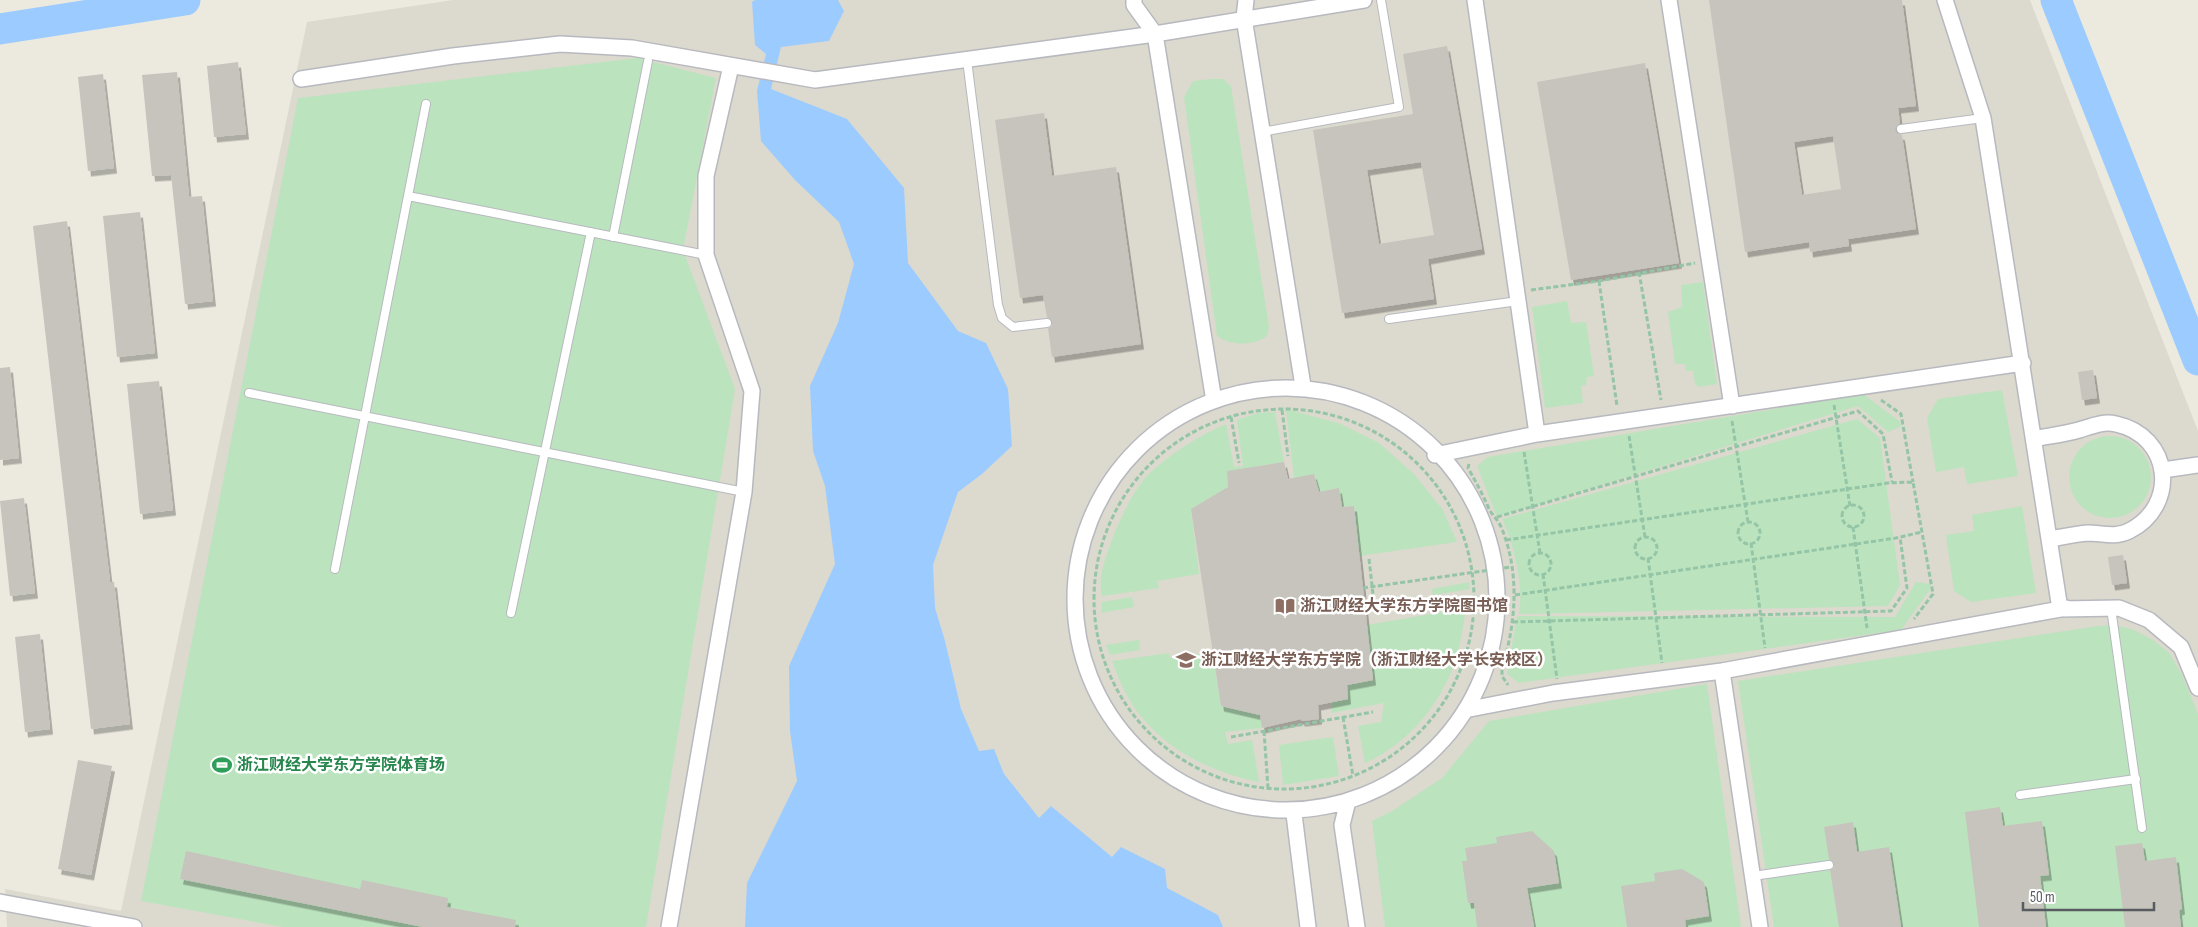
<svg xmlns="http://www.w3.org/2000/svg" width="2198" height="927" viewBox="0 0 2198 927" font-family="'Sofia Sans Condensed','Noto Sans SC',sans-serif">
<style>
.education{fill:#dcd9ce}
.green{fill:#bbe4be}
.water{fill:#9cccff}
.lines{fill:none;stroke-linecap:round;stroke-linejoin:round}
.river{stroke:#9cccff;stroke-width:31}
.building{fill:#c6c4bd;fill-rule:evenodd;filter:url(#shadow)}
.lane-casing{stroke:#b7b9bf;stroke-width:10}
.street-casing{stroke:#b7b9bf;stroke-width:18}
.path{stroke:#94c5a6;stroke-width:3;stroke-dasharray:5 2.5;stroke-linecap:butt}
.lane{stroke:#fff;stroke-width:8}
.street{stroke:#fff;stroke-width:15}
.labels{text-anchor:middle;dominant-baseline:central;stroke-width:5;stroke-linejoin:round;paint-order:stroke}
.education-label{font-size:16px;font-weight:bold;fill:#785e54;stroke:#fff;text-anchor:start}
.leisure-label{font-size:16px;font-weight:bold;fill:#27864d;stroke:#fff;text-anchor:start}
</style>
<defs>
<filter id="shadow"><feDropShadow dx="3" dy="5.5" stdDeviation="0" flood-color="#0004"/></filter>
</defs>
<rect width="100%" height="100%" fill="#eceadf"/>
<!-- education -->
<path class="education" d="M453 0H2030L2198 431V927H7L5 889 121 911 307 22Z"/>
<!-- green -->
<path class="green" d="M637 58 716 78 683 250 735 389 646 927H283L141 901 298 98Z
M1211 79H1223L1231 86 1269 327 1267 336C1254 346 1230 346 1217 336L1184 97 1193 81Z
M1703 282 1717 384 1699 387 1695 384 1693 371H1686L1685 364H1675L1668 312 1682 307 1681 285Z
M1567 301 1571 323 1586 322 1594 376 1587 377 1586 385 1581 386 1583 403 1545 408 1532 307Z
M2002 390 2018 476 1967 484 1964 467 1936 472 1927 418 1938 399Z
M1863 394 1898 420 1902 426 1888 432 1858 406 1497 517 1477 466 1488 457Z
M1286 409 1341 424 1379 443 1414 474 1443 510 1457 542 1359 556 1354 506 1342 507 1339 488 1319 492 1314 474 1294 478Z
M1275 412 1284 462 1259 466 1249 477 1247 468 1227 471 1228 487 1191 509 1199 574 1157 581 1159 588 1102 596C1101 590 1100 583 1101 577 1106 548 1130 490 1152 471 1173 452 1200 435 1226 424L1234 467 1243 466 1237 420 1258 413Z
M1857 419 1880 438 1900 585 1888 606 1519 614C1524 587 1514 544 1502 519Z
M2069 477a41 41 0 1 1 82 0a41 41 0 1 1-82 0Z
M2022 506 2036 593 1971 602 1954 591 1946 535 1974 531 1972 515Z
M1469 582 1470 589 1433 595 1432 589Z
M1916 582 1931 584 1929 591 1901 630 1519 683 1507 674 1517 616 1895 617Z
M1132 597 1134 607 1101 613 1102 602Z
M1466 608C1464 621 1462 634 1459 647 1448 696 1411 743 1365 763L1358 726 1381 722 1384 703 1331 713 1332 701 1348 699 1347 685 1373 680 1367 625Z
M2116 625 2134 630 2153 640 2170 654 2182 675 2198 714V927H1774L1738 681 2098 626Z
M1139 640 1140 650 1110 655 1106 645Z
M1212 652 1221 706 1260 715 1262 728 1225 732 1228 744 1252 740 1259 782C1204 771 1150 742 1124 690 1119 681 1116 671 1112 661L1169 653 1170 658Z
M1707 684 1741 927H1385L1372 821 1392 811 1442 778 1489 721Z
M1333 737 1339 776 1283 785 1279 745Z"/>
<!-- water -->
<path class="water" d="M755 0H838L844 11 829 41 781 47 771 89 847 119 904 188 908 263 958 331 986 343 1008 389 1012 446 982 474 958 492 933 565 935 608 945 641 961 709 979 751 994 749 1004 774 1039 818 1051 806 1112 857 1121 847 1165 869 1167 888 1218 915 1223 927H745L747 883 797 781 790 731 789 666 835 564 825 486 813 451 810 386 838 323 854 264 839 222 795 180 761 141 757 91 766 54 755 45 752 2Z"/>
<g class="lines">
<!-- river -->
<path class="river" d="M2056 0 2198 360
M0 29 185 0"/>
</g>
<!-- building -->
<path class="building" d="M1709 0H1902L1916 106 1898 108 1900 123 1895 129 1897 133 1902 135 1916 229 1848 239 1849 246 1810 252 1809 242 1745 252ZM1833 136 1841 189 1802 195 1794 142Z
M1447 46 1482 249 1428 259 1434 299 1342 313 1313 130 1413 114 1403 54ZM1421 162 1434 235 1379 244 1367 170Z
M238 62 246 134 214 137 207 66Z
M1645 63 1679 263 1571 280 1537 82Z
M177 72 189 197 202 196 213 301 185 304 171 175 152 176 142 75Z
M103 74 114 168 88 171 78 77Z
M1044 113 1052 176 1116 167 1141 344 1052 357 1048 328 1052 326V322L1047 317 1043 295 1020 298 995 120Z
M140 212 155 353 117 357 103 216Z
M67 221 110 582H114L130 724 91 729 33 226Z
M10 367 19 458 0 460V368Z
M2093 370 2097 398 2082 400 2078 372Z
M159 381 173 510 140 514 127 384Z
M1284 462 1288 479 1314 474 1319 492 1339 488 1342 507 1354 506 1373 680 1347 685 1348 699 1318 705 1319 719 1302 721 1301 719 1262 728 1260 715 1221 706 1191 509 1228 487 1227 471Z
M24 498 35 593 10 596 0 501Z
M2123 555 2127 583 2112 585 2108 557Z
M40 634 50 729 25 732 15 637Z
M78 760 112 766 91 875 58 869Z
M2000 807 2003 826 2042 821 2049 875 2040 876 2046 927H1979L1965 812Z
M1853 822 1857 852 1889 847 1901 927H1839L1830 870 1834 868V864L1829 859 1824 827Z
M1532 831 1554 851 1559 883 1527 888 1534 927H1477L1474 903H1468L1462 861H1467L1465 848 1497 843 1496 837Z
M2142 843 2145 861 2176 857 2182 909 2179 910 2181 927H2125L2115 846Z
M186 851 360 889 362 880 448 898 447 907 516 920 515 927H423L180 879Z
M1682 869 1704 882 1709 916 1685 920 1686 927H1627L1621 886 1655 881 1654 873Z"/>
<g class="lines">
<defs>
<path id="lane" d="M967 60 998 305 1002 318 1013 327 1047 323
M1901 129 1983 118
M1262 132 1399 107 1381 0
M408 196 706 255
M613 237 648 61
M1389 319 1518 301
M249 393 744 492
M335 569 426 104
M2111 608 2142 828
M511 613 591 232
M2020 795 2136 779
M1753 876 1829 865"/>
<path id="street" d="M1134 0V5L1155 34 1213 395
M1246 0 1244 18 1303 386
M1475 0 1537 434
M1669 0 1732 406
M1945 0 1983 118 2060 609 2119 608 2149 620 2181 647 2198 688
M301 79 453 56 560 44 632 48 815 80 1155 34 1364 0
M1075 599a211 211 0 1 1 422 0a211 211 0 1 1-422 0Z
M2034 439C2049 436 2065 434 2079 430 2092 426 2103 421 2116 424 2172 436 2179 506 2129 531 2115 538 2102 533 2088 533 2075 534 2062 537 2050 539
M1435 455 1537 434 2023 363
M2163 470 2198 465
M1722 671 1760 927
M1470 709 1553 693 1722 671 2066 608
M1347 805 1342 825 1357 927
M1294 814 1308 927
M0 902 134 927
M669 927 744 492 752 391 706 255V176L731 66"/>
</defs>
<!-- lane casing -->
<use href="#lane" class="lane-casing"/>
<!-- street casing -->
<use href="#street" class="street-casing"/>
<!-- path -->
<path class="path" d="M1639 272 1661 400
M1599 281 1617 406
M1531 290 1599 281 1695 263
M1881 400 1901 414 1913 482
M1834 405 1850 506
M1094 599a190 190 0 1 1 380 0a190 190 0 1 1-380 0Z
M1282 410 1288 456
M1231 417 1239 463
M1732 421 1748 522
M1629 436 1645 537
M1524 452 1540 553
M1469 464 1468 468C1476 482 1483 495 1489 509 1493 516 1499 521 1502 529 1520 574 1516 623 1502 668V676L1508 685
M1842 516a11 11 0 1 1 22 0a11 11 0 1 1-22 0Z
M1497 517 1858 411 1883 434 1892 482
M1738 533a11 11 0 1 1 22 0a11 11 0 1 1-22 0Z
M1853 527 1867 628
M1635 548a11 11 0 1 1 22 0a11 11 0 1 1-22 0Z
M1506 540 1888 483 1913 482 1933 594 1914 619
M1751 543 1765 648
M1529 564a11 11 0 1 1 22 0a11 11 0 1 1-22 0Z
M1648 558 1662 663
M1369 559 1375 612
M1543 574 1557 679
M1363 588 1511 567
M1515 595 1896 538 1922 532
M1513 622 1891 611 1907 588 1900 537
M1343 717 1353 776
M1264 731 1268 788
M1231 737 1373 712"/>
<!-- lane -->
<use href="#lane" class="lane"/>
<!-- street -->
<use href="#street" class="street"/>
</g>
<!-- icons -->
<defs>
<symbol id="library-bare" viewBox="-9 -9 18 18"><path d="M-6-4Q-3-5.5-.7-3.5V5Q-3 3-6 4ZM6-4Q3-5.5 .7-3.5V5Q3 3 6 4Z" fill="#8d6e63" stroke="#fff" stroke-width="2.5" paint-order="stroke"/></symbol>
<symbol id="university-bare" viewBox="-9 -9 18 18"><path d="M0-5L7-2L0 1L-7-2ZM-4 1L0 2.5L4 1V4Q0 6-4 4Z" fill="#8d6e63" stroke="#fff" stroke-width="2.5" paint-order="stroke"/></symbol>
<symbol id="stadium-bare" viewBox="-9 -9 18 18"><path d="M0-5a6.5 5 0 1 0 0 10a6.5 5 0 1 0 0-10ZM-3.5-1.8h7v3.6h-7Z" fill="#2e9e5b" stroke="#fff" stroke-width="2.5" paint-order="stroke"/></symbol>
</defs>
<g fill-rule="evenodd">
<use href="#library-bare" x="1271" y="592" width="28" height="28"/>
<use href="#university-bare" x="1172" y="646" width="28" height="28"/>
<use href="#stadium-bare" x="208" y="751" width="28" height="28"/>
</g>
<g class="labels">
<!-- education labels -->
<g class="education-label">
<text x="1300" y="606">浙江财经大学东方学院图书馆</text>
<text x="1201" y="660">浙江财经大学东方学院（浙江财经大学长安校区）</text>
</g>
<!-- leisure labels -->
<g class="leisure-label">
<text x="237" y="765">浙江财经大学东方学院体育场</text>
</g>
</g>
<!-- scale -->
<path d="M2023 902v8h131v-8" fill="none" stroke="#585b61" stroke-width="2.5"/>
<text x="2030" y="902" font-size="15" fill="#585b61" stroke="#ffffff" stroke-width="4" paint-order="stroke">50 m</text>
</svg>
